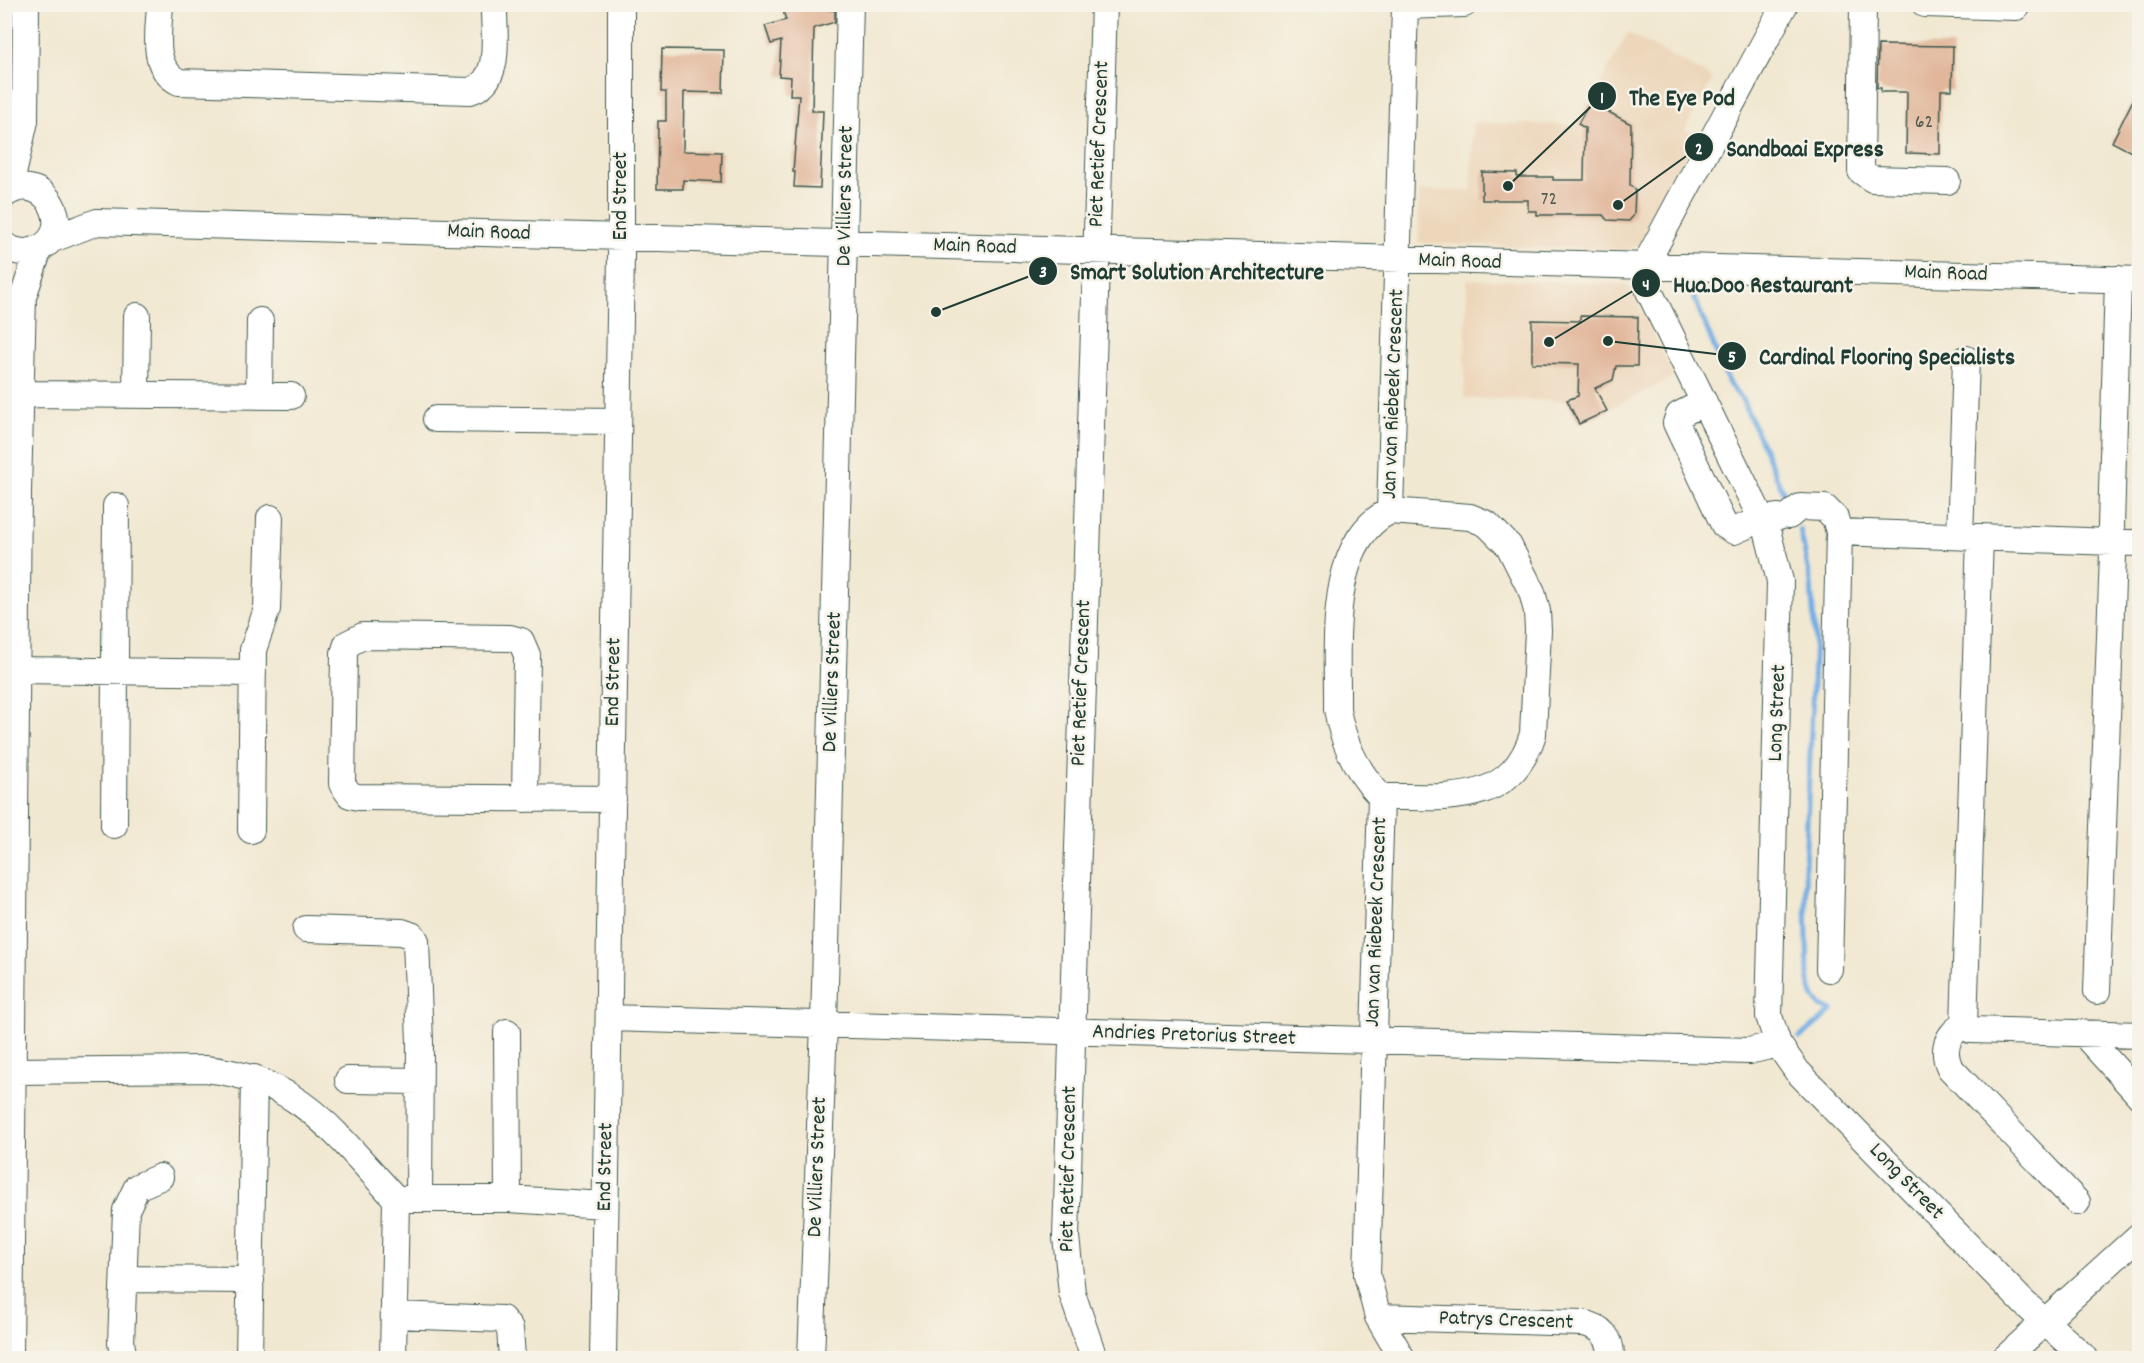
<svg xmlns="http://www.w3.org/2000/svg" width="2144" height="1363" viewBox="0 0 2144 1363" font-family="Dekko,sans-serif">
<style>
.built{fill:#edd7bb}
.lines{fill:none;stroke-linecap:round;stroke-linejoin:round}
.stream{stroke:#73aee4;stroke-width:5}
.building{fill:#e1b69a}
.minor-casing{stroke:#3e574c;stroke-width:28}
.minor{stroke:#fff;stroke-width:26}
.labels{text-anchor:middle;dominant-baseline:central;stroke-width:5;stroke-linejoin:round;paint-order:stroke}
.number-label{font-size:20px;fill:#505b4e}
.street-label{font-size:22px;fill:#1f3d34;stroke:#f7f3e8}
.leader{fill:none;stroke:#1f3d34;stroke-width:2}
.callout-dot{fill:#1f3d34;stroke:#f7f3e8;stroke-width:2}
.mark-label{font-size:18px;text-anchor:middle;font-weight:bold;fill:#fff}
.callout-label{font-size:24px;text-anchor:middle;font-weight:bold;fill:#1f3d34;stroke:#f7f3e8;stroke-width:5;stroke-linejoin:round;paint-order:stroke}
</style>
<rect width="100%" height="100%" fill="#f7f3e8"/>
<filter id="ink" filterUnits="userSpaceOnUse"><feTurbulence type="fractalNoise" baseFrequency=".0167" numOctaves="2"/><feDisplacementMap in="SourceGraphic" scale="12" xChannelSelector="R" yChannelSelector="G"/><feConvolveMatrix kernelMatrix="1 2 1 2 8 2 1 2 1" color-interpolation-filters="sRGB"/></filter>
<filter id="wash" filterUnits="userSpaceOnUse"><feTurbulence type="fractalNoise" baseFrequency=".008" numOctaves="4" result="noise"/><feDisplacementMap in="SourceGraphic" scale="24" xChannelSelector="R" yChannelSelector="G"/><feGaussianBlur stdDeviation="1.35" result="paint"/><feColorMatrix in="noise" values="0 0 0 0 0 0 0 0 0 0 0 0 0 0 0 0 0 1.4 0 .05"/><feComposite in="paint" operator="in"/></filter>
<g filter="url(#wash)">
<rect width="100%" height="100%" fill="#f1e8d1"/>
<!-- built -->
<path class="built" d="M1628 33 1713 78 1685 130 1698 136 1639 244 1628 250 1418 243 1419 191H1471L1473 123 1578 125Z
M1467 279 1624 284 1634 293 1674 377 1579 424 1567 401 1464 398Z"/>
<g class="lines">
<!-- stream -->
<path class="stream" d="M1682 285 1692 292 1729 384 1742 399 1787 501
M1800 529 1811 583 1815 639 1805 868 1808 977 1813 996 1821 1006 1832 1011
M1799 1038 1832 1011"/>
</g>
<g id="blocks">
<!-- building -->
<path class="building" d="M803 4H827L829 10H835V22L814 28 812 111H823L820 188 794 187 795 172H793L799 95H790L791 77 779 76 781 41 771 44 765 26 786 20 783 11Z
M1878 45 1953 46 1952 90H1941L1940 154 1906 153 1907 92H1881V88H1877Z
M662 49 724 50 723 93 684 92 683 151 722 152 721 182 683 180V189H657L658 121H666V92H661Z
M2139 88V156L2112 142Z
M1590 102 1631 124 1630 185 1635 189 1634 215 1629 221 1607 220 1603 215H1537V211H1528V200H1482V172L1517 173V177H1553V180H1584L1585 128 1578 124Z
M1580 316 1638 317 1637 366H1616L1613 380 1595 388 1607 411 1579 424 1567 400 1578 396 1579 364 1532 363V320L1580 321Z"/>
</g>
</g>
<g filter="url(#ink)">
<use href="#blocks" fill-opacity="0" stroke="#3e574c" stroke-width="1.5"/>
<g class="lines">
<defs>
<path id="minor" d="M160 4C159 31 150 68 179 82L470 91C504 81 493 32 494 4
M1785 4 1644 267 1649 291 1767 530 1780 581 1769 1016 1778 1044 1797 1071 2024 1303 2085 1358
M1863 4 1861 171 1872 179 1947 181
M1925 4 2016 7
M1405 6 1464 4
M9 192 25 121 26 4
M4 195C46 165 80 235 35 250 24 254 14 252 4 245
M50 240 97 222 2140 280
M21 394 291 396
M136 395 137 316
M259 396 260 321
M1704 402 1679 415 1676 423 1724 525 1734 531 1761 519 1779 517
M436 419 618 421
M1390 511 1405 6
M1789 516 1800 507 1825 508 1835 518 1839 532 1829 969
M1839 532 2140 543
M1960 536 1966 359
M17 670 253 673
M1381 797C1444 796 1510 809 1533 734L1538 630 1537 611 1532 592 1509 546 1487 524 1470 517 1390 511C1326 541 1338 651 1337 709 1343 744 1357 772 1381 797L1367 1275 1378 1317 1402 1358
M525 799 527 655 521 641 510 638 363 636 347 644 344 653 342 784 350 795 358 797C443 798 528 799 613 799
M114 825 116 506
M251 830 253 650 267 609 270 518
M306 929 402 932 413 936 416 941 420 1042 419 1199
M2097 991 2113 554 2111 526 2118 279
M609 1018 1749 1051 1778 1044
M1964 1025 1980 537
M1964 1025C1947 1034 1941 1050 1950 1068L2077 1202
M1964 1025 1971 1030 2140 1035
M507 1032 508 1199
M2083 1033 2140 1096
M13 1071 205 1069C300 1078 336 1135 396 1199H508L605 1205
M348 1080 419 1081
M124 1279 251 1280
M394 1315 502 1319 510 1329 512 1358
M1378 1317 1583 1323C1601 1326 1612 1339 1611 1358
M10 1358 18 491 23 297 39 249
M124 1358 121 1343 126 1210 137 1187 160 1177
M249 1358 254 1078
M393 1358 396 1199
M603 1358 621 255V4
M811 1358 824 1024 850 4
M1094 1358 1072 1293 1066 1237 1104 4
M2005 1358 2140 1235"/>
</defs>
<!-- minor casing -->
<use href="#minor" class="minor-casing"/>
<!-- minor -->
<use href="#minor" class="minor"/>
</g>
</g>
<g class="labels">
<!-- number labels -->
<g class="number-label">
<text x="1924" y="123">62</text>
<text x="1549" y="200">72</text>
</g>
<!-- street labels -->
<g class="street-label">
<text transform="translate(1100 144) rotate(-88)">Piet Retief Crescent</text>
<text transform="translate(621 196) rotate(-90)">End Street</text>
<text transform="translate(846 196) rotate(-89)">De Villiers Street</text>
<text transform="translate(489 233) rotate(2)">Main Road</text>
<text transform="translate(975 247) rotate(2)">Main Road</text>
<text transform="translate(1460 262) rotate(2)">Main Road</text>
<text transform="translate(1946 274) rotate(2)">Main Road</text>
<text transform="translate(1394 394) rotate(-88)">Jan van Riebeek Crescent</text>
<text transform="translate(614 682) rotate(-89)">End Street</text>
<text transform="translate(833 682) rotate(-88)">De Villiers Street</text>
<text transform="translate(1082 683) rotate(-88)">Piet Retief Crescent</text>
<text transform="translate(1778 713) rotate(-88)">Long Street</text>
<text transform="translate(1377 922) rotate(-88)">Jan van Riebeek Crescent</text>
<text transform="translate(1194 1036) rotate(2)">Andries Pretorius Street</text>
<text transform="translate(606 1167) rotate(-89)">End Street</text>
<text transform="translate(818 1167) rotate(-88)">De Villiers Street</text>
<text transform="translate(1069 1169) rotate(-89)">Piet Retief Crescent</text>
<text transform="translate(1906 1182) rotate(46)">Long Street</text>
<text transform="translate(1506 1321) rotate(2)">Patrys Crescent</text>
</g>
</g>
<!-- callouts -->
<path class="leader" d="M1508 186L1602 96M1618 205L1699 147M936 312L1043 271M1549 342L1646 283M1608 341L1732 356"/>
<g class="callout-dot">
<circle cx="1508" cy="186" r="6"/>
<circle cx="1618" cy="205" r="6"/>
<circle cx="936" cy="312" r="6"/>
<circle cx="1549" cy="342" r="6"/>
<circle cx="1608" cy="341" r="6"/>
<circle cx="1602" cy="96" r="15"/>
<circle cx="1699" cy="147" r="15"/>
<circle cx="1043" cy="271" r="15"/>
<circle cx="1646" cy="283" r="15"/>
<circle cx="1732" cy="356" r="15"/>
</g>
<g class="mark-label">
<text x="1602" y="103">1</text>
<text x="1699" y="154">2</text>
<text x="1043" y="277">3</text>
<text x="1646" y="290">4</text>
<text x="1732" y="362">5</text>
</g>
<g class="callout-label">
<text x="1682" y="105">The Eye Pod</text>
<text x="1805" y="156">Sandbaai Express</text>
<text x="1197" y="279">Smart Solution Architecture</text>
<text x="1763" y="292">Hua.Doo Restaurant</text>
<text x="1887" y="364">Cardinal Flooring Specialists</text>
</g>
<!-- margin -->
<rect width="2144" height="1363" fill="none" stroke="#f7f3e8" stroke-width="24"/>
</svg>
